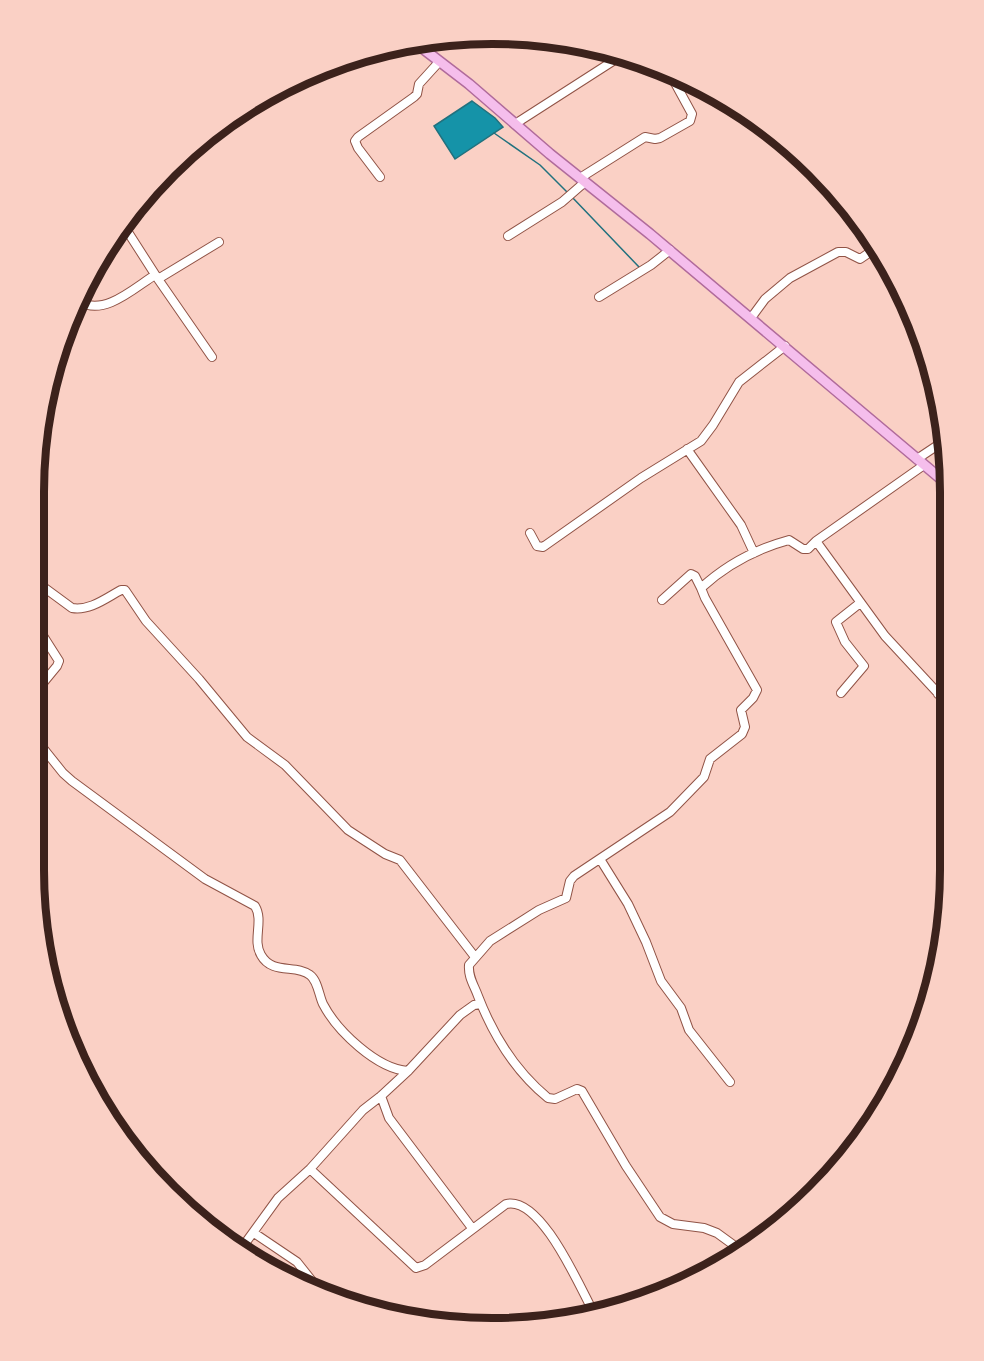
<svg xmlns="http://www.w3.org/2000/svg" width="984" height="1361" viewBox="0 0 984 1361" font-family="'Work Sans',sans-serif">
<style>
.water{fill:#1593a8;stroke:#21717e;stroke-width:1.5}
.lines{fill:none;stroke-linecap:round;stroke-linejoin:round}
.stream{stroke:#21717e;stroke-width:1.5}
.minor-casing{stroke:#905346;stroke-width:10}
.major-casing{stroke:#b06b9b;stroke-width:12}
.minor{stroke:#fff;stroke-width:8}
.major{stroke:#f5beec;stroke-width:9}
.rim{fill:none;stroke:#3c221c;stroke-width:8}
</style>
<rect width="100%" height="100%" fill="#fad0c5"/>
<!-- water -->
<path class="water" d="M472 101 495 118 503 127 455 159 434 126Z"/>
<g class="lines">
<!-- stream -->
<path class="stream" d="M494 133 540 165 568 193
M571 196 639 267"/>
<defs>
<path id="minor" d="M420 47 433 37
M515 124 624 54
M380 177 358 148 355 141 358 137 414 97 417 94 419 84 439 62
M580 178 645 137 655 139 660 138 690 121 692 114 668 70
M124 226 158 279 212 357
M508 236 562 202 585 182
M158 279 219 242
M599 297 651 265 670 250
M80 302C105 316 134 288 155 275
M751 318 765 299 790 278 838 252H846L860 259 876 248
M687 449 741 525 754 553
M917 459 947 439
M530 533 537 546 543 547 641 478 701 441 713 425 739 382 785 346
M816 541 885 636 949 705
M38 583 72 608C90 611 106 598 121 590H125L146 621 199 679 247 737 285 765 348 830 385 854 400 860 475 957
M662 600 691 574 695 576 701 588
M841 693 864 666 845 642 836 622 860 603
M938 694 949 687
M36 704 43 683 57 666 59 661 38 628
M35 738 63 773 72 781 205 879 255 906C264 921 252 940 261 955 272 975 296 964 310 975 318 981 319 996 323 1004 337 1031 377 1069 408 1071
M600 859 628 904 646 942 661 981 681 1008 689 1030 730 1082
M381 1096 389 1118 472 1228
M310 1169 416 1268 425 1265 506 1204C541 1195 580 1288 594 1313
M254 1233 297 1262 320 1291
M241 1249 278 1198 310 1169 363 1110 381 1096 408 1071 460 1015 474 1005 481 1004
M739 1249 717 1233 704 1228 673 1224 660 1217 626 1166 582 1091 577 1089 555 1099 548 1098C515 1071 493 1035 478 996 474 985 468 977 469 965L490 941 539 910 566 898 570 881 574 876 670 812 704 777 710 759 742 734 745 727 741 710 753 698 757 690 705 598 701 588C726 565 756 549 789 540L803 549H808L816 541 924 465"/>
<path id="major" d="M413 41 469 84 550 154 650 234 947 484"/>
</defs>
<!-- minor casing -->
<use href="#minor" class="minor-casing"/>
<!-- major casing -->
<use href="#major" class="major-casing"/>
<!-- minor -->
<use href="#minor" class="minor"/>
<!-- major -->
<use href="#major" class="major"/>
</g>
<!-- crop -->
<path d="M0 0H984V1361H0ZM492 44H492A448 448 0 0 1 940 492V870A448 448 0 0 1 492 1318H492A448 448 0 0 1 44 870V492A448 448 0 0 1 492 44Z" fill="#fad0c5" fill-rule="evenodd"/>
<path class="rim" d="M492 44H492A448 448 0 0 1 940 492V870A448 448 0 0 1 492 1318H492A448 448 0 0 1 44 870V492A448 448 0 0 1 492 44Z"/>
</svg>
